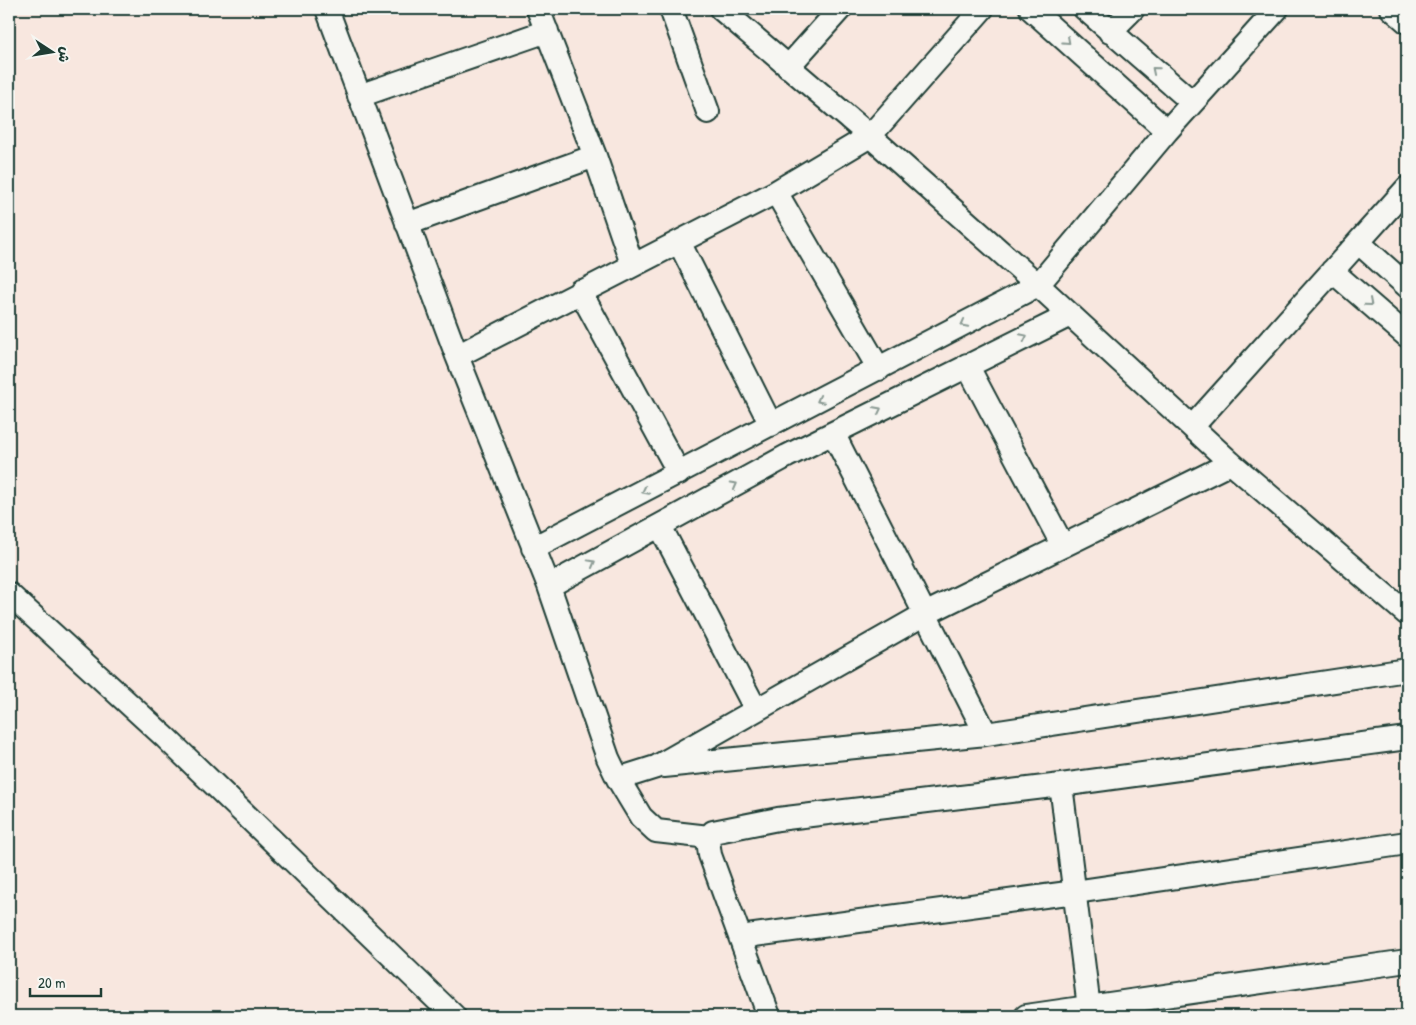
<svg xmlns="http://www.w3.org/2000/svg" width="1416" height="1025" viewBox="0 0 1416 1025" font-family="'Patrick Hand','Playpen Sans Arabic',sans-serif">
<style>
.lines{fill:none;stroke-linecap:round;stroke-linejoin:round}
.minor-casing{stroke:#1f3d34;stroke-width:26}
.minor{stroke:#f6f6f2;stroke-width:22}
.oneway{stroke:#8a9a93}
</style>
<rect width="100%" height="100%" fill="#f8e7df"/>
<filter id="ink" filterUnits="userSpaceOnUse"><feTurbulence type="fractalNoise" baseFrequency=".02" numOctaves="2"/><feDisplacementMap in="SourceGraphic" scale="10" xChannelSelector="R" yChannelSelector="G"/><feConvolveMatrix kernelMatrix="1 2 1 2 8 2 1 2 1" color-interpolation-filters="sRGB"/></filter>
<g filter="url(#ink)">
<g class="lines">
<defs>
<path id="minor" d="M327 9 457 356 549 586 608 758 618 779 656 767 925 614 1231 463
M538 9 595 156 632 264
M671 9 708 112
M721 9 870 136 1038 285 1231 463 1407 614
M1031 9 1167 131
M1085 9 1192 102
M1392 9 1407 22
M1110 32 1133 9
M788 67 840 9
M359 96 547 31
M776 192 879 369
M407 224 595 156
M679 242 771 425
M1359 243 1407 286
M1332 271 1407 336
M580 291 679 473
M457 356 776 192 870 136 982 9
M967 365 1063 546
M1192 427 1407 188
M833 433 986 734
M660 526 756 710
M533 548 1038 285 1167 131 1277 9
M549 586 787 456 1070 315
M9 594 166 738 454 1016
M664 766 986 734 1407 670
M618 779 641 817 656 831 709 837
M1061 785 1090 1016
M740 937 1075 892 1407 843
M769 1016 710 855 708 840 713 832 778 819 1061 785 1407 738
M1026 1016 1407 961"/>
</defs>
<!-- minor casing -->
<use href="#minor" class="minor-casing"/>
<!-- minor -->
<use href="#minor" class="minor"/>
</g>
<!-- one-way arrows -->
<defs><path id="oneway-chevron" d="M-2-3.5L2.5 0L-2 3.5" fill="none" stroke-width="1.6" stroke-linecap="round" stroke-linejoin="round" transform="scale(1.25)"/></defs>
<g class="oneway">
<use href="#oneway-chevron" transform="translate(1067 41) rotate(42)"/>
<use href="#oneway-chevron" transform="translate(1155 70) rotate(-140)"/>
<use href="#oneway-chevron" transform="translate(1369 303) rotate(41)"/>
<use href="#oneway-chevron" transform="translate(964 324) rotate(152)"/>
<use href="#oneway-chevron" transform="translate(1024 337) rotate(-26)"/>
<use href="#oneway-chevron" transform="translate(820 400) rotate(152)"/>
<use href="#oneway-chevron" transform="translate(878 410) rotate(-27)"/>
<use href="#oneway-chevron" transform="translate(734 485) rotate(-29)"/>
<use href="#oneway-chevron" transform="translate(645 491) rotate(153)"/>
<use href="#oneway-chevron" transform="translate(592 563) rotate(-29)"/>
</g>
</g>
<!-- margin -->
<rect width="1416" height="1025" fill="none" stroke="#f6f6f2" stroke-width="30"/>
<rect x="15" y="15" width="1386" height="995" fill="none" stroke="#1f3d34" stroke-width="2" filter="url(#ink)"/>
<!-- north arrow -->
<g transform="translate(52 52) rotate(102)" stroke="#f6f6f2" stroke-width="4" paint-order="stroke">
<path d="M0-4L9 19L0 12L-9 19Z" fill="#1f3d34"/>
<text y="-8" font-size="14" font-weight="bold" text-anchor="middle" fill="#1f3d34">ش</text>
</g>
<!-- scale -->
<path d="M30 988v8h71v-8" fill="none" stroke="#1f3d34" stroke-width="2.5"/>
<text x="38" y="988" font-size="15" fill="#1f3d34" stroke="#f6f6f2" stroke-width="4" paint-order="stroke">20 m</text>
</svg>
